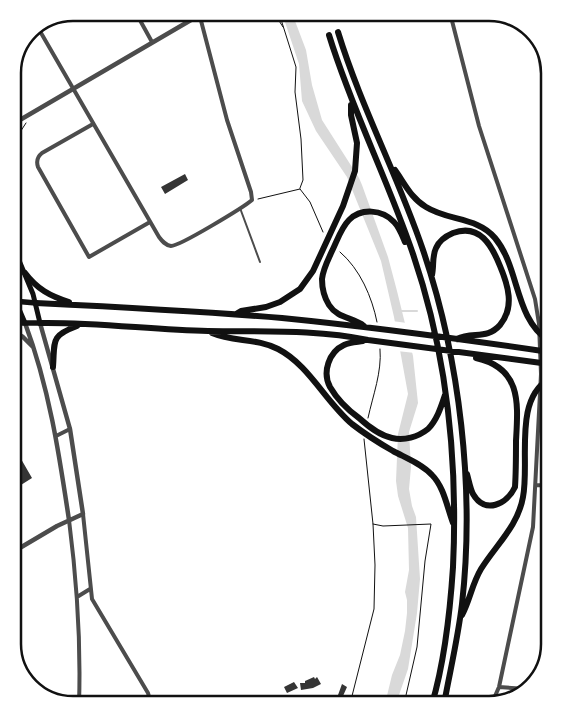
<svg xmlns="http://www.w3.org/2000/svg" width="562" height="717" viewBox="0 0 562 717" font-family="Montserrat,sans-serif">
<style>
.water{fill:#d9d9d9}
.pier{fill:#fff}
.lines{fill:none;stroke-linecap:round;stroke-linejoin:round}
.stream{stroke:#d9d9d9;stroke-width:2}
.building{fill:#353535}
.path{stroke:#111;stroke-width:1}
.service{stroke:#4c4c4c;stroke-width:2}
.minor{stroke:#4c4c4c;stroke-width:4}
.tertiary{stroke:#4c4c4c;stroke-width:4.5}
.secondary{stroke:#111;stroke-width:5}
.primary{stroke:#111;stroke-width:5.5}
.trunk{stroke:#111;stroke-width:6}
.tram{stroke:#707070;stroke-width:1}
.rail{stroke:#707070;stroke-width:2}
.rim{fill:none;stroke:#111;stroke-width:2.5}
</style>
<rect width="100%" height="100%" fill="#fff"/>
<!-- water -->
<path class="water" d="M282 13H292L306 50 312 85 322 120 359 178 362 185 388 257 397 291 413 356 418 403 409 432 411 467 409 489 412 506 416 517 420 579 417 613 408 669 399 695 398 704H385L392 675 400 655 405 631 407 613V600L405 592 409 570 408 528 398 496 396 481 398 434 408 394 394 317 381 261 347 177 316 131 302 101 299 64Z"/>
<!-- pier -->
<path class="pier" d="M392 321 407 323 415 353 397 351Z"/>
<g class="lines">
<!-- stream -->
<path class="stream" d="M400 311H417"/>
</g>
<!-- building -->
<path class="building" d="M155 13H172L159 20Z
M185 174 188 180 165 194 161 187Z
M13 445 32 478 13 490Z
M314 677 315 679 317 677 321 684 313 688 301 690 300 683H305V681Z
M294 682 298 688 287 693 284 687Z
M342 684 347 687 343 696 342 704H337L338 695Z"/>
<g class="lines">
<!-- path -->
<path class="path" d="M274 13 283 27
M279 13 296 67 295 92 301 139 303 180 300 188
M13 143 26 123
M300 189 310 202 323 232
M258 199 300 189
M340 252C360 269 372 297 377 322
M368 418C373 395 382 372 380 349
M373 524 383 526 431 524 425 561 417 647 404 704
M350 704 374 609 375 565 373 524 364 439"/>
<!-- service -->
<path class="service" d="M240 208 260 262"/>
<!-- minor -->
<path class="minor" d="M136 13 152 42
M450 13 479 126 535 299 539 324 541 374 533 527 499 687 492 703
M37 26 159 237C162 241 165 245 171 246 180 246 244 207 252 200L251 192 227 120 199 13
M93 124 42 153C37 157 36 161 38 167L89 257 150 222
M539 319 549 318
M56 436 70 429
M536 485 549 486
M83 514 92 599 148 693 151 704
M69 520C77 582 81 643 79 704
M77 597 90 589
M499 687 527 689"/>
<!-- tertiary -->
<path class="tertiary" d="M13 124 203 13
M25 323C49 387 59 453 69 520
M13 331 23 337 33 347
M13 552 57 526 83 514 70 429 40 323"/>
<!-- secondary -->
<path class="secondary" d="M13 246 33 294 40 323
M13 295 25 323"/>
<!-- primary -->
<path class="primary" d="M13 301 36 303
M13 323H40"/>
<!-- trunk -->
<path class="trunk" d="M338 32C361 107 398 176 423 250 460 359 475 490 462 604 458 638 450 671 444 704
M329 35C352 110 388 180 413 254 447 354 458 461 453 567 450 613 445 660 432 704
M395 170C405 184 411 198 426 207 448 221 478 217 495 238 520 268 514 318 549 341
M25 273C37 289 50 296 69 302
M432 275C434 266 432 256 436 248 439 241 446 236 453 233 480 223 492 246 500 266 508 285 515 307 500 325 487 340 472 331 457 339
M36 303C118 307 200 311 282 318 372 327 461 339 549 352
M236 314 241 311 266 307 280 302 300 289 313 271 343 206 355 171 357 143 351 115V105
M40 323C96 322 153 330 208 331 262 332 316 329 368 340L549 364
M364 326C353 317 338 319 329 305 324 297 322 288 322 279 323 269 328 260 332 251 337 241 341 228 349 220 361 208 382 209 394 222 399 227 402 235 405 242
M212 333C233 342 257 338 278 349 309 365 325 401 352 424 365 434 379 443 393 451 406 458 422 464 432 475 444 487 447 507 453 523
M363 341C357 342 350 342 344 345 329 352 322 372 330 387 337 399 348 410 359 418 369 427 379 435 392 438 404 441 418 437 428 429 437 420 441 407 445 395
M53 367C55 341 50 336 77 326
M467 474C469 481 470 488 473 494 485 515 507 504 515 487 516 472 516 456 516 441 518 404 522 368 476 358
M462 615C470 600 472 584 481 569 496 545 518 526 523 497 530 462 513 400 549 379"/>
<!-- tram -->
<path class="tram" d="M13 296 17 283 13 265"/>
<!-- rail -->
<path class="rail" d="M535 36 549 123"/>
</g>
<!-- crop -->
<path d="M0 0H562V717H0ZM73 21H489A52 52 0 0 1 541 73V644A52 52 0 0 1 489 696H73A52 52 0 0 1 21 644V73A52 52 0 0 1 73 21Z" fill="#fff" fill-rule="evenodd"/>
<path class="rim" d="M73 21H489A52 52 0 0 1 541 73V644A52 52 0 0 1 489 696H73A52 52 0 0 1 21 644V73A52 52 0 0 1 73 21Z"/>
</svg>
